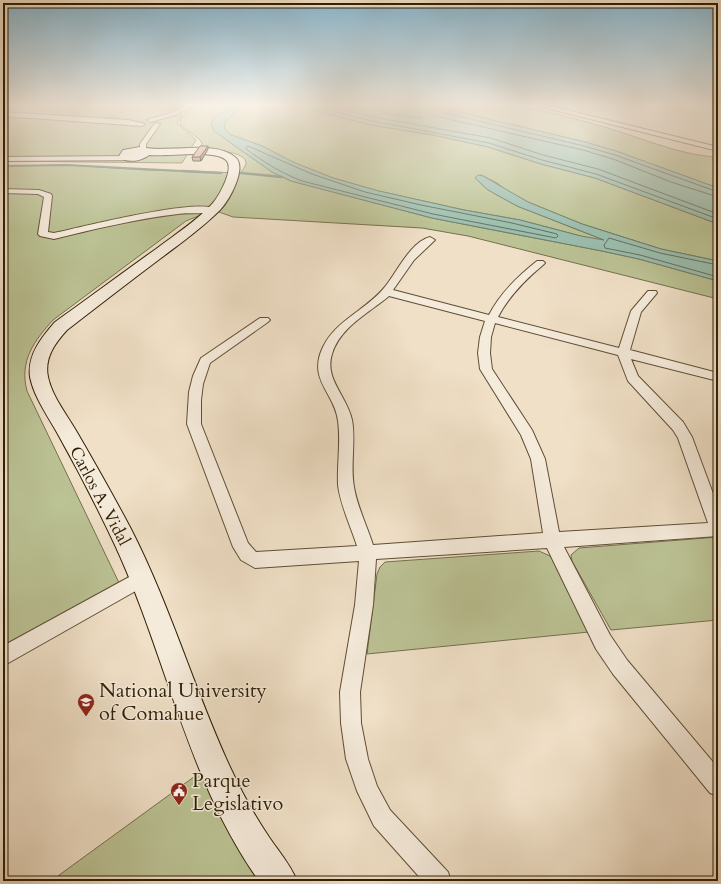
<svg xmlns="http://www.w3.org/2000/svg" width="721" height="884" viewBox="0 0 721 884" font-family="Cardo,serif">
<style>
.green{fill:#bbc294;stroke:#75704c}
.water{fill:#9bbeaf;stroke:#707e6b}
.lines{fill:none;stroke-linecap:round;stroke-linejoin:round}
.shore{stroke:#656e5a;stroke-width:1}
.stream-far1{stroke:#707e6b;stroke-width:2}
.stream{stroke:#707e6b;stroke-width:2.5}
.street-casing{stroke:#5f4e36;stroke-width:2}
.secondary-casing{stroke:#2f1e05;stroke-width:2}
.street{fill:#f5ebdb;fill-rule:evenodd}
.secondary{fill:#f5ebdb;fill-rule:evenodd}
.wall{fill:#bc9083;stroke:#2f1e05}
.shaded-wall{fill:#99756a;stroke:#2f1e05}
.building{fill:#dba798;stroke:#2f1e05}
.labels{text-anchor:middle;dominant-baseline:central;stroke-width:3;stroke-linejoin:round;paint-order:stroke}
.street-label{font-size:17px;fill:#2f1e05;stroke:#f5ebdb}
.near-poi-label{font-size:20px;fill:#2f1e05;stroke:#f5ebdb;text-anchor:start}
</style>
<rect width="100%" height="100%" fill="#f0e0c7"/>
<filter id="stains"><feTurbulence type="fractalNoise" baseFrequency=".005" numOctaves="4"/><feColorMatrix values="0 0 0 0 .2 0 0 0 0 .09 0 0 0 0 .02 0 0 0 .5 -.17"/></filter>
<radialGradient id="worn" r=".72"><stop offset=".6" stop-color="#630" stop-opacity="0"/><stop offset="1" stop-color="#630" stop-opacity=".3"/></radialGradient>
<!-- green -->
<path class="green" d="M3 104H176L182 113 177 123 196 140 182 163 3 161Z
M199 104H233L230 109 218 115 225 139 272 172 291 181 432 218 602 251 639 259 718 281V299L468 236 422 228 233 217 213 210 186 221 53 320C34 341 19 361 27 391L122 589 3 656V166L67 165 145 170 241 173C242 170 245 167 246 164 248 151 209 149 201 149L202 143 200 140 181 125 180 119 182 116Z
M243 104H287L371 125 433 135 488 147 541 164 595 178 718 224V261L661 249 582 224 528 202 506 190 497 183 481 175 475 178 488 190 517 206 604 240 599 241 520 220 464 210 378 191 333 178 292 162 262 146 228 134 225 129 224 124Z
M425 104C450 104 476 102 502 105 532 107 565 116 594 124 633 134 679 156 718 157V188L616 151 585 142Z
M718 537V620L611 630 572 561 571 555 579 548Z
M539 551 550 556 554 561 589 632 367 654 377 574 380 567 385 562Z
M213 763 242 853 259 881H51Z"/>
<!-- water -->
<path class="water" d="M233 104H243L224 124 225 129 229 134 262 146 293 162 333 178 379 191 464 210 520 220 581 236 604 240 517 206 488 190 475 178 478 175 483 176 528 202 582 224 661 249 718 261V281L639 259 602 251 432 218 291 181 272 172 214 131 211 123C216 114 227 112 233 104Z
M288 104H425L585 142 616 151 718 188V224L595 178 541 164 488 147 433 135 371 125Z"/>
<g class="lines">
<!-- shore -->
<path class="shore" d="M302 104 372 121 489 143 542 160 596 174 718 219
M324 104 373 117 491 138 543 155 598 169 718 214
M347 104 390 114 420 118 421 116 418 104
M424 104 426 111 431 115 583 150 613 159 671 182 718 197
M429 104 430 108 433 110 584 146 615 155 718 192
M248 146 312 174 365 192 421 205 512 223 557 234 558 236 556 238 433 214 302 181C281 173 264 162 246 149Z
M718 265 660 253 609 238 604 245 605 248 640 255 718 277"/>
<!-- stream-far1 -->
<path class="stream-far1" d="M3 166 67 165 202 172"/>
<!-- stream -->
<path class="stream" d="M182 171 221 173
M241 173 282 177"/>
<defs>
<path id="street" d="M189 104H198L175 115 150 122 147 120 171 113Z
M530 104H542L718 147V151Z
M3 112 128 120 145 124 142 126 3 116Z
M155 123 160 124 146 144V152H140V144Z
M130 156 134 158 133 160 3 161V157Z
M3 189 39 190 51 194 52 196 48 232 54 233C78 228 203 196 217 210 212 215 187 212 178 214 136 219 95 229 54 239L40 236 38 234 44 197 38 194 3 193Z
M430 237 435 240 414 260 393 290 489 315C500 293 518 276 537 261H543L545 263 543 265C525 280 509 296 498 317L619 348 631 311 648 291H656L657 293 641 312 630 350 718 373V381L631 359 638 376 683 422 692 437 718 507V536L564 547 610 635 627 660 718 768V796L710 793 613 674 596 649 547 548 376 559 373 605 360 692 361 723 368 759 377 786 390 810 448 872 451 881H423L374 826 357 791 346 759 341 723 340 692 355 605 359 561 255 568 241 560 233 547 187 424 189 392 193 376 201 358 260 318H268L270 320 268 322 210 363 203 384 201 400V424L248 543 256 552 357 546C351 527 340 504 338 485 337 464 341 442 338 421 335 393 307 380 323 347 336 320 366 310 384 288 396 274 410 242 430 237ZM389 296 485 321 480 337 478 353 480 369 521 435 531 459 543 533 373 545C367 526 357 506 354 487 350 465 356 441 352 420 347 396 324 379 332 354 340 327 369 313 389 296ZM495 323 618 355 628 381 673 430 678 438 708 523 559 532 545 459 532 430 492 369 490 353 491 337Z
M142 570 148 572 151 578 148 584 3 666V646Z"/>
<path id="secondary" d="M140 147C168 154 213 139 235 157 248 167 229 201 220 210 202 228 181 243 161 258 129 282 98 306 67 330 55 343 44 358 48 377 52 397 68 416 78 434 96 465 114 497 131 529 170 605 194 689 230 767 241 791 254 815 269 837 279 852 290 864 297 881H259C187 780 166 654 114 543 97 507 79 472 60 438 50 419 34 398 30 377 27 355 42 337 55 322 89 298 122 273 156 249 174 235 197 221 213 203 219 196 235 168 226 160 214 149 168 157 149 155 142 161 126 164 119 156L123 150Z"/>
</defs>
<!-- street casing -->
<use href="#street" class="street-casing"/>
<!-- secondary casing -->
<use href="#secondary" class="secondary-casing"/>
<!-- street -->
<use href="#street" class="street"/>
<!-- secondary -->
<use href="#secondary" class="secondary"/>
</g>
<!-- wall -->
<path class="wall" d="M208 149 201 161H193L192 157Z"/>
<!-- shaded-wall -->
<path class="shaded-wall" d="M208 146V149L201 161 200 157Z"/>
<!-- building -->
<path class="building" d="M200 146H208L200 157H192Z"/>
<!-- sky -->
<linearGradient id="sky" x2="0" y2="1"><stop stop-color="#89b8d1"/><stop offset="0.46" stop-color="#f8f1e6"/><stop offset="1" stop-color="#f8f1e6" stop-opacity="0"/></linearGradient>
<rect width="721" height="228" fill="url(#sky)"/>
<!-- icons -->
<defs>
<symbol id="university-pin" viewBox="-11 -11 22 30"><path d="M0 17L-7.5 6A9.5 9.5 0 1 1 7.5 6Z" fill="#8f2418" stroke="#f5ebdb"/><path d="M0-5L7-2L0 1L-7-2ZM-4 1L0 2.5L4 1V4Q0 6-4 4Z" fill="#fff"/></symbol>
<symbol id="civic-pin" viewBox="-11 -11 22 30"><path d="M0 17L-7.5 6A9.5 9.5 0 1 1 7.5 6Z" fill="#8f2418" stroke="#f5ebdb"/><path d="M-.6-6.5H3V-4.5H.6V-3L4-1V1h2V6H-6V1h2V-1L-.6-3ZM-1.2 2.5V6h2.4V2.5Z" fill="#fff"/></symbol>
</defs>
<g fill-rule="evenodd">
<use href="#university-pin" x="76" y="692" width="20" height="27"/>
<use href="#civic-pin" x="169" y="781" width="20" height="27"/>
</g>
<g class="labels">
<!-- street labels -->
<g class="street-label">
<text transform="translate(100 496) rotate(62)">Carlos A. Vidal</text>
</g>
<!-- near-poi labels -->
<g class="near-poi-label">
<text x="99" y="690">National University<tspan x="99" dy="23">of Comahue</tspan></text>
<text x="192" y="780">Parque<tspan x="192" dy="23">Legislativo</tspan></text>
</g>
</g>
<!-- margin -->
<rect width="721" height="884" fill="none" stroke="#f0e0c7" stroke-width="16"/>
<rect x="4" y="4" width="713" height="876" fill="none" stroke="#2f1e05" stroke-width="2"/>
<rect x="8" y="8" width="705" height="868" fill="none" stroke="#2f1e05"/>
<rect width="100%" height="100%" filter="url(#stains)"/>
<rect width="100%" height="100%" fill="url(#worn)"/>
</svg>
